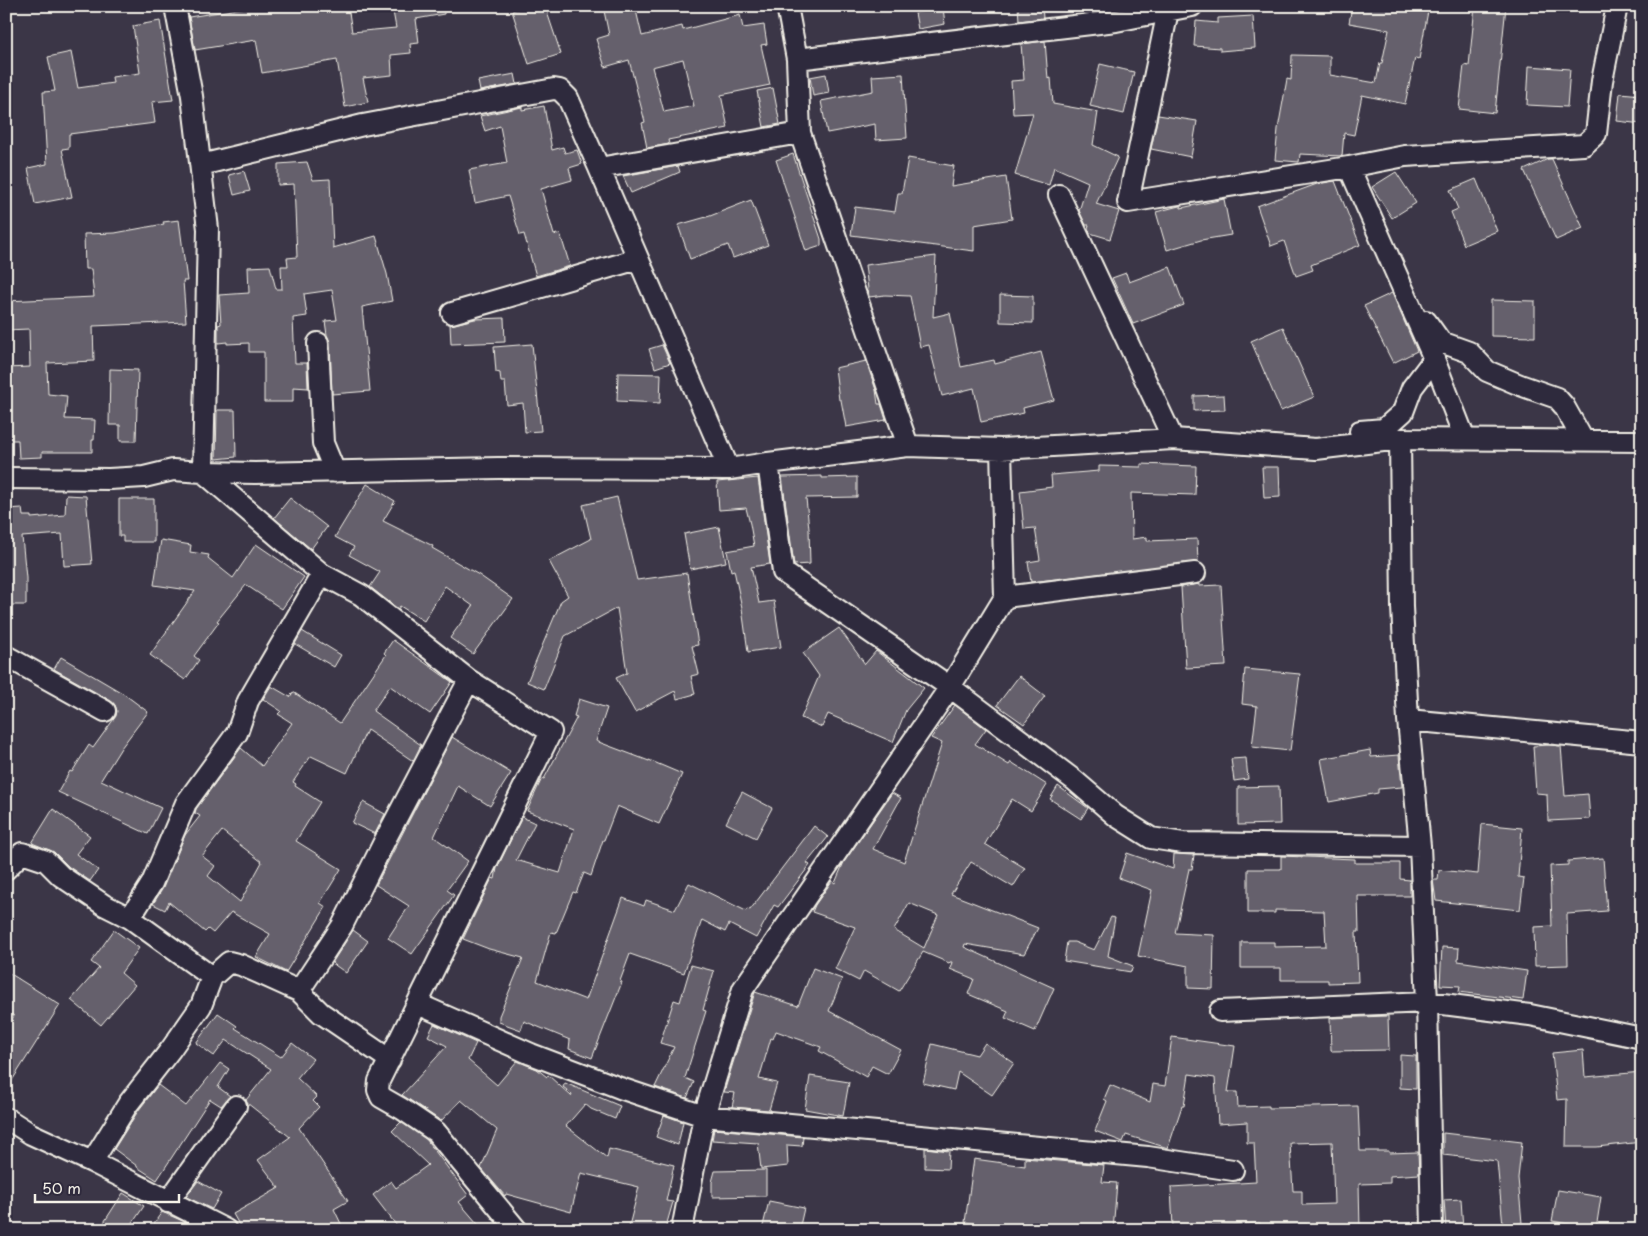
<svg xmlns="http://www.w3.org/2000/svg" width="1648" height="1236" viewBox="0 0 1648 1236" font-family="'Playpen Sans',sans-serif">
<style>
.building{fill:#65616c;stroke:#f4f1e8;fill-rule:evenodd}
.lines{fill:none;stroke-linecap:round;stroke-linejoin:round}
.street-casing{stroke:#f4f1e8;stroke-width:24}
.street{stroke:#2f2a3d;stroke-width:20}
</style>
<rect width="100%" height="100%" fill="#3b3647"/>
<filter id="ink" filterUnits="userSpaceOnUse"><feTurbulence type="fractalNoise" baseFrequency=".02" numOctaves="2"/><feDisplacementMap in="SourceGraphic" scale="10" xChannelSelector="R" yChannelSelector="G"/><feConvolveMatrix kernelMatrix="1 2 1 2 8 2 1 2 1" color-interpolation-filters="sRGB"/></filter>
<g filter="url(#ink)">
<!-- building -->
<path class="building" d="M256 6H348L352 32 396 28 392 6H444V14L416 19 419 43 410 44 411 53 391 55 392 75 363 78 368 102 345 107 337 60 262 73 256 40 195 50 189 17Z
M526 6H545L561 54 529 64 512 11Z
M603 6H635L642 36 682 26 683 30 740 15 743 28 764 25 767 44 761 45 770 85 721 95 728 128 668 140 669 144 647 148 642 123 645 122 629 60 605 67 596 39 609 35ZM683 59 694 106 664 112 652 67Z
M1018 6H1042L1043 18 1019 21Z
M1352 6H1429L1419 59 1415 58 1405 104 1362 95 1354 135 1344 133 1342 156 1300 154 1299 162 1275 160 1278 129 1287 79 1291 80 1292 55 1330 56V75L1376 83 1380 63H1382L1389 30 1349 23Z
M1475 6H1506L1495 113 1459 109 1464 65 1469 66Z
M943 8 945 24 918 29 915 13Z
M1253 16 1255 48 1220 51V48L1194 46 1196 21 1218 23V18Z
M160 21 173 100 152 102 155 123 69 134V148L62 149 72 197 35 204 28 168 47 164 43 92 55 91 48 57 71 52 78 88 113 83 112 77 140 73 133 26Z
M1045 41 1048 79 1051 78 1053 104 1098 112 1093 145 1118 157 1096 204 1119 211 1110 239 1090 233 1088 228 1089 225H1086L1079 211 1088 182 1054 167 1049 185 1015 175 1033 113 1013 114 1011 81 1024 80 1021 44Z
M1100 64 1134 72 1124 114 1090 106Z
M1529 66 1570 69 1567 107 1527 105Z
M515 74 517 84 480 91 478 81Z
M826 74 829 93 813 96 810 77Z
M903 74 907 138 876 140 875 124 827 133 821 101 873 91 872 76Z
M773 88 780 124 764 127 757 91Z
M1620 93 1642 95V124L1617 121Z
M544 106 552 150 563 147 565 153 577 150 582 164 569 168 572 180 541 189 554 235 560 233 570 266 536 276 524 234 520 235 508 196 475 203 469 170 507 163 500 126 485 131 480 116 522 107V110Z
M1158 115 1197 121 1191 157 1151 149Z
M793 154 821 239V246L806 251 776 160Z
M908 158 954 166 951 186 1006 177 1012 219 974 225V251L851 235 855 207 895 212 898 193H902Z
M1548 159H1552L1583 228 1556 240 1524 170Z
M307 162 313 180 330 179 333 248 376 236 387 274 392 301 362 307 370 391 332 394 330 342 327 335 325 321 337 320 332 290 304 294 307 316 293 318 295 363H307L308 388 293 387V402H264V352H249V343L227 344V342L218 343V325L221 324 219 295 249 293 248 267 270 266 276 289H282L281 266H288L287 258 297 257 294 184 278 185V164Z
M678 166 680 172 631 193 623 176Z
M244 171 250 191 234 195 229 175Z
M1396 172 1416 203 1392 218 1372 187Z
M1476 179 1497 231 1464 245 1451 212 1458 209 1450 190Z
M1335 181 1360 245 1311 265 1313 270 1296 276 1284 241 1271 246 1257 206 1317 184Z
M1224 199 1231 235 1201 240 1167 250 1156 212 1179 206H1181V208Z
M751 200 768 245 733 258 728 245 690 259 678 225 710 216Z
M179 220 187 281H183L186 322 93 326 94 361 47 363 48 394 67 396 65 419 95 420 94 440H92V452H42V457L19 458 18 440H6V368L30 367 29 329 6 330V301L94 297 91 269H85L84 234 115 233 164 224 163 222Z
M936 256 933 317 950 313 961 367 994 360 995 364 1041 352 1054 400 1023 408 1024 413 981 422 974 388 942 396 929 345 920 347 910 296 885 295 869 297 865 265Z
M1170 267 1184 305 1133 324 1112 278 1126 273 1129 282Z
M1392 293 1417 351 1393 363 1364 306Z
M1000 295 1033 296V323L1000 322Z
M1491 300 1535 301V337L1491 336Z
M504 318 505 342 451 344 450 325 475 319Z
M1283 327 1314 397 1281 411 1251 341Z
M532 344 541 431 525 432 523 403 507 405 505 382H501L500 373 496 372 494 347Z
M662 345 670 363 655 368 649 349Z
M866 361 876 390 878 404H881L886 420 846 427 841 400H839L835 368Z
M110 369 138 370 136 441H120V425H109Z
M618 373 661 374 660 403 617 401Z
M1224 395 1225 410 1194 411V396Z
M217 410H235L236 457 216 459Z
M1141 464 1196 466 1195 495 1131 493 1132 539 1147 537V541L1197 539 1198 562 1031 582 1028 562 1040 560 1035 528 1024 529 1020 491 1052 487 1051 475 1099 471V466L1141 467Z
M1262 467H1279L1280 497 1264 498Z
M822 476V478L857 477V497L806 498 809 529 810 564 794 565 782 477Z
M758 478 770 564 751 567 759 603 774 601 781 647 748 652 742 608 734 570 731 571 727 551 754 546 750 524 746 508 719 510 717 482Z
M367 484 395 501 383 521 433 546 432 548 479 575 513 599 473 654 450 638 473 606 445 586 424 621 400 606 398 609 370 587 380 572 349 555 354 547 335 537Z
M66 495 86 496 92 564 64 566 62 534 22 537 26 578V605H6V509L22 508 23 516H31V518L65 515Z
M617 497 637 580 687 573 698 645 692 646 699 674 691 676 695 694 677 699 675 691 635 712 616 678 627 673 617 608 565 636 544 689 527 682 561 601 568 596 549 561 591 539 583 505Z
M290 498 327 527 311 549 274 518Z
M119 499H154V542H123V536H119Z
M719 527 726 562 690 569 684 534Z
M161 540 191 545 190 552 209 555 208 558 233 578 256 544 304 577 282 609 246 585 217 621 219 622 194 656 199 660 185 680 150 655 195 591 154 585Z
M1199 584V586L1221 585 1226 666 1186 668 1181 587Z
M839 628 865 664 876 651 924 688 906 710 893 742 828 714 822 727 801 718 819 676 803 653Z
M302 631 341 655 334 667 295 644Z
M393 640 452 682 430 714 390 686 373 711 421 745 413 761 367 730 347 773 311 756 293 782 296 784 295 786 320 802 296 841 341 869 320 903 326 907 286 972 256 957 270 934 231 912 213 933 208 929 205 932 169 902 165 910 153 904 163 888 185 835 200 816 195 813 196 809 241 748 262 766 292 723 278 714 281 711 263 699 271 686 290 697 293 692 340 723 386 655 384 653ZM222 831 262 862 240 902 208 876 215 866 202 856Z
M61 657 124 694 148 712 121 748 101 780 161 808 148 834 58 792 70 771 72 772 89 745 93 748 116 716 117 711 115 705 111 701 54 669Z
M1245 669 1300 674 1290 751 1252 747 1257 706 1242 704Z
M1019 676 1045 696 1024 724 997 705Z
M579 699 607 708 596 741 649 761V760L682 774 659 824 617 806 604 840H603L591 876 584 873 576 893 573 892 556 933 551 932 537 981 586 1000 623 898 644 906 646 900 675 910 689 883 746 911 747 909 750 910 814 826 828 837 807 863 810 865 778 907 774 905 756 938 729 924 725 932 702 920 684 973 630 954 620 981 622 982 592 1058 569 1049 570 1040 524 1021 521 1030 499 1022V1016L523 958 489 949 463 939 492 878 495 879 497 868 522 817 535 823 516 860 560 873 574 829 527 811 542 778 544 779 577 717 574 716Z
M955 705 986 729 975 744 1009 765 1011 762 1047 785 1031 811 1012 799 985 844 1025 868 1013 887 971 862 951 894 1038 928 1024 954 965 944 964 947 1054 988 1035 1031 1005 1018 1008 1011 968 994 974 979 950 969 952 962H950L949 963 923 952 899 991 864 971 859 981 835 969 855 927 812 912 815 905 832 881 835 883 844 862 892 793 901 798 873 849 904 862 942 743 931 738ZM909 903 938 915 924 948 894 930Z
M452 737 511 773 490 806 458 786 434 837 468 861 447 890 454 895 412 954 388 938 409 906 376 885Z
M1549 745 1561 746 1565 796 1588 794 1590 819 1548 821 1547 794 1536 793 1533 746Z
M1370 750 1371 757 1399 755 1402 787 1378 789V793L1329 802 1321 759Z
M1246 758 1248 779 1234 781 1231 759Z
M1058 786 1088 808 1081 819 1050 799Z
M1279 786 1280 824 1238 825V787Z
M742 792 772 808 756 838 726 823Z
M363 802 385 814 375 834 352 823Z
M53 809 90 836 76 854 98 870 90 881 69 867 54 852 32 843Z
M1482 824 1522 828 1518 877 1524 878 1520 910 1436 901 1433 880H1438L1439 870 1478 874Z
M1127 853 1173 869 1174 854 1194 855 1192 869H1189L1175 933 1214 935 1213 989 1188 988V966L1138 956 1152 890 1119 878Z
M1281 856 1355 859V863H1400V879L1410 880V896H1358L1359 932H1356L1358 982 1328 983V980H1281V968H1241V942H1274V947L1326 946 1324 911 1275 910V913H1248V869H1281Z
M1603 858 1607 911 1567 914 1568 965 1535 966 1534 927 1552 926 1550 866 1568 865V861Z
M1111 917 1115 918 1108 956 1133 966 1131 972 1064 961 1067 942H1074L1094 950Z
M114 930 139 948 121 973 135 985 101 1025 71 1000 99 968 91 962Z
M353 930 368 941 346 973 332 963Z
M1442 947 1459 948 1458 961 1527 971 1523 1000 1459 992 1460 986 1440 985Z
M691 965 714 971 703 1010 706 1011 685 1078 694 1082 687 1098 655 1087 674 1047 660 1043 674 1000 680 1002Z
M813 968 842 979 829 1011 901 1050 888 1074 872 1066 866 1077 819 1051 821 1047 776 1031 773 1039 771 1038 759 1079 777 1083 769 1110 732 1107 735 1093 724 1092 755 992 798 1006Z
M6 971 60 1005 6 1090V1028L14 1016 6 1011Z
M218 1013 237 1026 235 1028 281 1057 292 1043 313 1059 297 1078 317 1097 313 1101 319 1107 299 1128 348 1201 334 1209 344 1230H242L233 1214 279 1188 258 1160 290 1137 247 1103 246 1100 271 1069 226 1040 214 1056 196 1043Z
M1388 1016 1389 1050 1331 1051 1330 1018Z
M434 1024 476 1043 468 1060 497 1085 517 1061 537 1069 547 1077 548 1075 571 1096 572 1094 563 1087 565 1083 620 1106 615 1119 591 1109 585 1104 566 1126 607 1158 609 1149 674 1165 666 1201 673 1202 665 1230H628L639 1187 581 1173 571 1212 506 1194 505 1196 481 1168 497 1130 461 1100 441 1121 402 1095 447 1046 428 1036Z
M1172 1037 1235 1046 1228 1092H1237L1238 1107 1269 1106V1108L1358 1106 1360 1151H1389V1153L1418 1152 1419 1174 1390 1176V1183L1359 1184 1360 1230H1307V1224L1260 1225V1223L1173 1228 1171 1187 1256 1182 1254 1143H1247V1122L1218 1124 1215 1078 1189 1074 1184 1106H1182L1168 1148 1126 1135 1123 1142 1095 1131 1107 1101 1104 1099 1110 1085 1150 1102 1153 1084 1165 1086ZM1332 1142 1334 1204 1302 1205V1191H1293L1290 1143Z
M985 1043 1014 1063 992 1095 958 1072 954 1090 923 1083 932 1044 977 1055Z
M1583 1050 1585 1077 1642 1072V1142L1597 1147H1566L1567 1099 1557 1100 1552 1053Z
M1400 1055 1416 1056V1089L1400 1088Z
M220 1063 229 1069 218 1087 230 1096 221 1106 210 1099 157 1180 137 1167V1166L114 1149 138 1111 158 1085 186 1106Z
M810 1076 849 1082 843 1116 805 1109Z
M664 1115 683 1122 678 1145 656 1137Z
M401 1122 426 1139 468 1195 459 1202 483 1230H400L373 1195 391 1181 396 1188 428 1165 392 1131Z
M714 1129 803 1137 802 1146 787 1145 788 1166 761 1169 758 1143 712 1140Z
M1443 1133 1522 1142 1518 1178 1522 1223 1503 1225 1497 1161 1443 1155Z
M925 1148 949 1151 948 1169 925 1168Z
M1025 1158 1104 1165 1102 1182 1117 1183 1113 1230H1046L1019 1227 1018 1230H1002V1227L965 1222 974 1159 1025 1166Z
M766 1170V1196L712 1197V1182L715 1171Z
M198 1181 221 1194 212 1209 186 1197Z
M1558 1190 1601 1197 1596 1229 1552 1221Z
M123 1193 144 1206 128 1230H99Z
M1461 1199 1463 1230H1446L1444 1200Z
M769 1201 804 1208 799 1230H762Z
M162 1212 185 1222 184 1224 194 1230H162L154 1223Z"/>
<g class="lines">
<defs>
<path id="street" d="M175 6 192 96 208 229 203 472 322 574 361 595 469 680 551 732 379 1081 378 1090 381 1097 402 1109 436 1132 517 1230
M787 6 797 59 800 133 908 446
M1169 6 1128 202 1349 167 1405 156 1584 145 1596 134 1602 81 1617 6
M797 59 1116 21 1192 6
M201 165 363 125 554 89 560 90 568 98 599 168 800 133
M1349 167 1434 359 1465 439
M599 168 729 469
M1059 195 1173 439
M452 313 638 259
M1426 321 1441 342 1469 352 1487 371 1520 385 1557 398 1564 406 1583 440
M318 343 323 443 335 472
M1360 431 1384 429 1403 412 1412 388 1434 359
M1400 439 1402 607 1408 720 1420 846 1427 1002 1432 1230
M1001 449 908 446 768 463 783 572 950 687 1074 780 1116 816 1151 838 1183 843 1420 846
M6 478 109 479 144 477 173 470 203 472 255 473 498 468 729 469 768 463
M1005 597 1195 573
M6 656 105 711
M1408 720 1642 742
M6 869 22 853 46 861 61 876 104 905 130 918 212 977
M130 918 152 883 186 803 237 733 248 701 322 574
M299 991 342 926 385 840 469 680
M418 1004 531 1054 620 1088 704 1116 1148 1157 1233 1170
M1220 1011 1427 1002 1530 1015 1642 1038
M6 1118 31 1134 92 1162 226 1230
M92 1162 128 1104 171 1049 201 1006 212 977 229 962 241 965 299 991 321 1013 390 1060
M168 1202 236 1106
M682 1230 704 1116 743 989 950 687 1005 597 1001 449 1173 439 1316 449 1400 439 1642 441"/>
</defs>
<!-- street casing -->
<use href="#street" class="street-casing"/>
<!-- street -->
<use href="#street" class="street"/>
</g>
</g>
<!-- margin -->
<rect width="1648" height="1236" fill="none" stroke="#2f2a3d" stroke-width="25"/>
<rect x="12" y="12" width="1623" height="1211" fill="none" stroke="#f4f1e8" stroke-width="2" filter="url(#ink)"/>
<!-- scale -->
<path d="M35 1194v8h144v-8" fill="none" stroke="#f4f1e8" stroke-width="2.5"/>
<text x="42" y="1194" font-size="15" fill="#f4f1e8" stroke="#2f2a3d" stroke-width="4" paint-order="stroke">50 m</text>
</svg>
